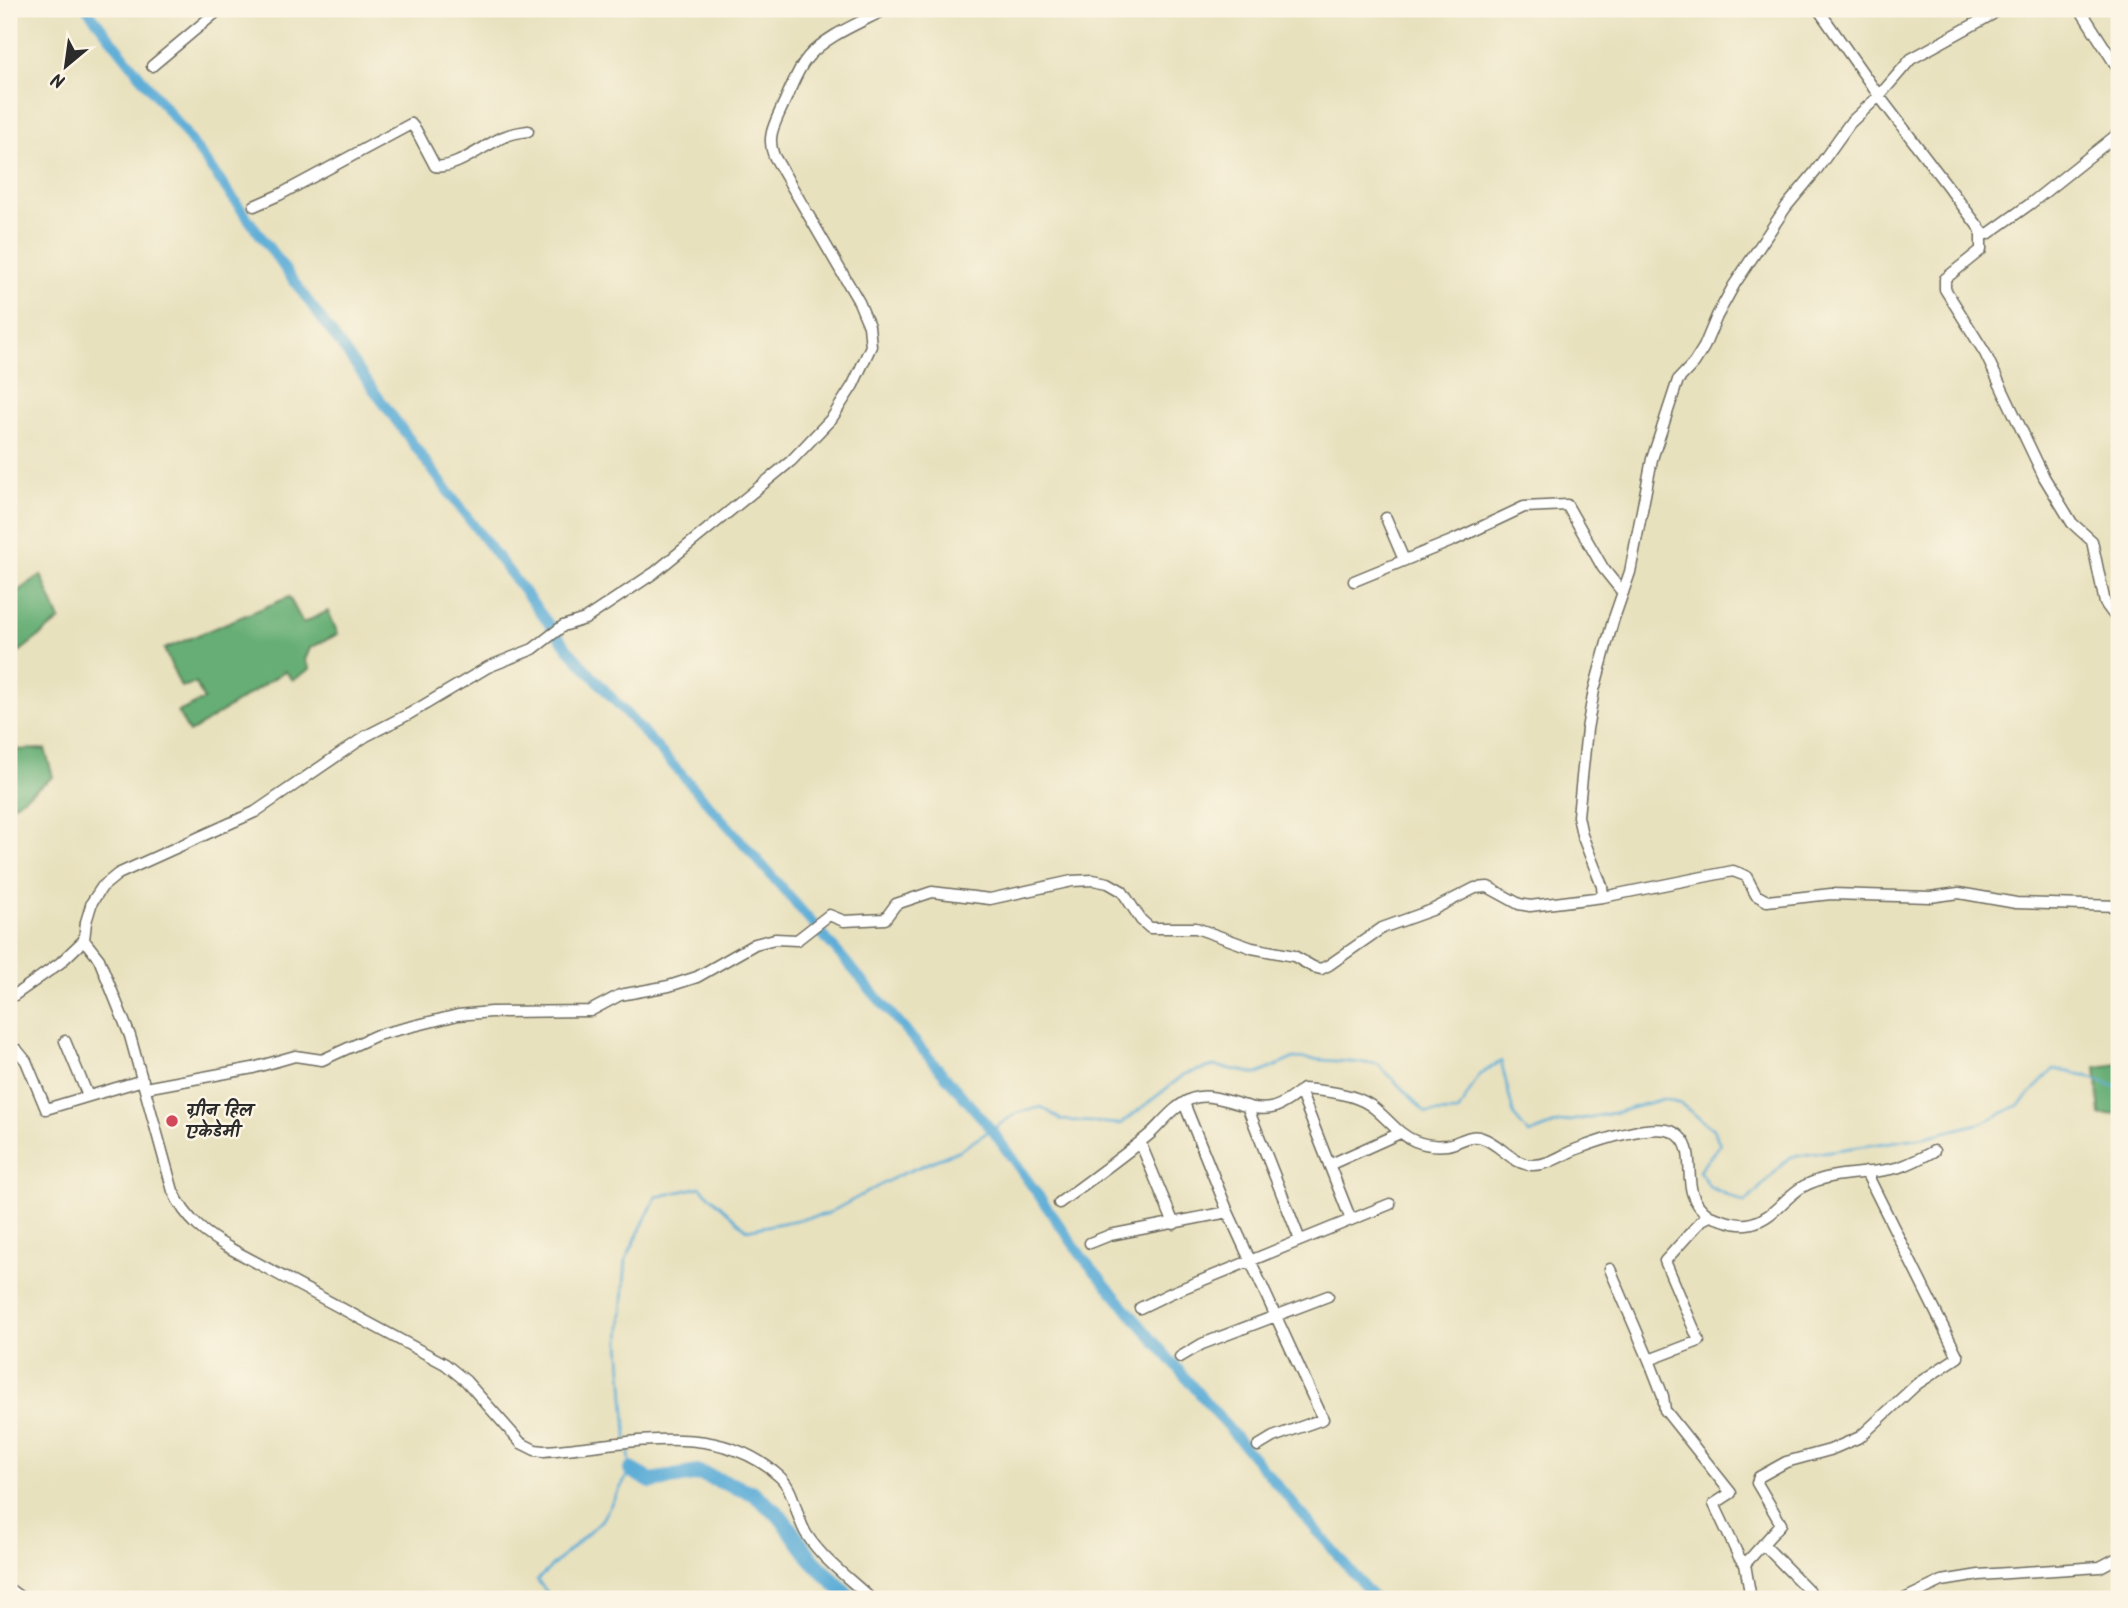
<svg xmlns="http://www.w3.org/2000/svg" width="2128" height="1608" viewBox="0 0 2128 1608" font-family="Kalam,'Playpen Sans Deva',sans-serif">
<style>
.forest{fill:#66ae74;stroke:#486c50;stroke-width:2}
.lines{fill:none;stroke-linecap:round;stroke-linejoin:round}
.stream{stroke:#5dadd7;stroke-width:2.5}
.canal{stroke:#5dadd7;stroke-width:10}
.river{stroke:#5dadd7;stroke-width:16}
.minor-casing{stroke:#6d6b5e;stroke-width:13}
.minor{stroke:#fff;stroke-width:10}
.poi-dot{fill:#d1495b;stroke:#fcf5e5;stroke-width:2.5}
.labels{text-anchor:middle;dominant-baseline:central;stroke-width:5;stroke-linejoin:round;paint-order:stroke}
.poi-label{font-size:18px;font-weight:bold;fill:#2b2b2b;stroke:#fcf5e5;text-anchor:start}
</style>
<rect width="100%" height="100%" fill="#fcf5e5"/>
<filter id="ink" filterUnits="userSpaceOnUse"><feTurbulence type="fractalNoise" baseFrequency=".0143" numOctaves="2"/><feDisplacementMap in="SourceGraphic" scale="14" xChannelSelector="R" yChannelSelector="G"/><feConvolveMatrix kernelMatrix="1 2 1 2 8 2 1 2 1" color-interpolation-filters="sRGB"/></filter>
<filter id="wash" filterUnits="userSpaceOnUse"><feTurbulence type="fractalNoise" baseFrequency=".00686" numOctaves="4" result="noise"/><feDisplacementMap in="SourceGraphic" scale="28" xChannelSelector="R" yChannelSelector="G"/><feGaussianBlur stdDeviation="1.57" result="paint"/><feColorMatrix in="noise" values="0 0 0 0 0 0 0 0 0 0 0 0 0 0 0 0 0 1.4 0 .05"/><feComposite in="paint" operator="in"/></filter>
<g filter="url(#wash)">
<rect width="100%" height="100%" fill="#e8e1be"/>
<!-- forest -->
<path class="forest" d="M41 575 60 620 9 660V597Z
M289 597 303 623 328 611 338 634 310 648 305 660 310 669 293 680 285 671 189 733 178 712 204 700 196 683 181 687 164 649Z
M45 749 53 777 9 808V750Z
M2119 1064V1114L2100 1115 2096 1067Z"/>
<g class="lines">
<!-- stream -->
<path class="stream" d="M627 1439 620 1342 626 1259 656 1197 700 1187 747 1230 827 1214 897 1176 960 1150 1017 1113 1042 1107 1061 1120 1121 1124 1185 1074 1214 1066 1258 1074 1294 1058 1378 1064 1426 1113 1458 1112 1479 1075 1501 1061 1514 1116 1529 1134 1558 1123 1614 1113 1663 1099 1681 1104 1713 1129 1720 1144 1699 1171 1710 1187 1745 1203 1790 1157 1925 1137 1982 1123 2019 1105 2054 1069 2083 1075 2119 1088
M553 1599 537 1580 601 1521 631 1470 628 1445"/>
<!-- canal -->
<path class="canal" d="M87 9 180 126 452 497 568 649 730 828 992 1130 1083 1258 1375 1599"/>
<!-- river -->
<path class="river" d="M631 1470 651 1481 699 1473 753 1493 780 1516 813 1561 851 1599"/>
</g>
</g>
<g filter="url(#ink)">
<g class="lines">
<defs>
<path id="minor" d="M1818 9 1879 96 1984 234H1988L2030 204 2119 133
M2080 9 2119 70
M152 66 220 9
M254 206 279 195 411 124 416 130 435 166C456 170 486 143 506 136 513 133 521 132 528 131
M1981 230V250L1945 279V289L1985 353 2044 477 2072 523 2092 541 2105 603 2119 622
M1386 518 1404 560
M1354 581 1454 540 1524 507 1567 505 1603 568 1623 593
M1603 897 1602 886 1582 835 1578 816 1587 729 1594 690 1613 621 1630 572 1652 459 1678 380 1694 363 1704 347 1717 316 1734 285 1786 207 1815 172 1850 123 1879 96 1911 59 1991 15 1998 9
M84 940 99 959 130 1036 173 1191C186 1220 206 1235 233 1250L445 1364 466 1381 521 1443 535 1450 544 1451C622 1446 715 1417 780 1477 796 1492 795 1517 807 1535 824 1561 849 1578 871 1599
M9 999 60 963 84 940 86 922 92 902 102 887 118 874 255 812 366 736 409 714 488 667 533 649 563 626 585 619 654 573 791 461 832 418 853 385 871 346 869 326 859 302 774 156C766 137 775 123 783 105 791 89 796 71 808 57 827 35 860 23 886 9
M65 1041 88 1096
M9 1050H17L26 1061 46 1109 143 1080
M145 1088 253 1068 295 1056 322 1060 377 1035 458 1015 491 1012 590 1011 620 995 669 986 697 977 755 944 775 939 797 940 829 915 844 921 885 919 896 904 932 892 990 899 1072 881 1093 880 1108 883 1122 891 1141 920 1150 928H1196L1252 948 1294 956 1313 967 1321 969 1329 965 1382 928 1432 910 1475 888 1488 887 1519 904 1530 906 1603 897 1733 871 1746 876 1756 895 1767 901 1831 894 1930 897 1959 893 2016 903 2119 906
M1300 1091 1351 1220
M1184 1103 1228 1212 1323 1419 1273 1437 1258 1446
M1247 1106 1300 1240
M1140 1142 1174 1224
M1329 1165 1400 1133
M1059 1203C1090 1180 1121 1158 1150 1134 1163 1122 1174 1106 1191 1099 1217 1089 1244 1113 1271 1108 1282 1106 1294 1096 1303 1089 1324 1091 1352 1093 1370 1105 1386 1116 1397 1134 1415 1141 1425 1145 1437 1146 1447 1145 1459 1143 1470 1133 1482 1138 1501 1144 1512 1165 1533 1165 1550 1165 1561 1155 1577 1149 1598 1141 1655 1121 1675 1133 1704 1151 1673 1192 1710 1216
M1090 1243 1110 1235 1228 1212
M1610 1269 1649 1360
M1140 1308 1171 1293 1390 1204
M1180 1357 1202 1344 1328 1296
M1763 1544 1817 1599
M1745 1564 1739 1557 1714 1504 1731 1493 1665 1410 1663 1396 1649 1360 1699 1341 1665 1261 1702 1220 1710 1216C1723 1220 1739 1227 1752 1223 1774 1218 1785 1196 1804 1186 1835 1170 1868 1176 1900 1167 1912 1163 1923 1157 1934 1151
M9 1589 23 1599
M1751 1599 1745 1564 1781 1524 1757 1483 1759 1477 1786 1462 1830 1450 1860 1437 1917 1384 1958 1357 1866 1172
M1904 1599 1942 1581 1979 1575 2100 1567 2119 1557"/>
</defs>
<!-- minor casing -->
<use href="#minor" class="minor-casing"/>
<!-- minor -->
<use href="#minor" class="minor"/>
</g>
</g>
<!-- markers -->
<circle class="poi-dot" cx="172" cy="1121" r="7"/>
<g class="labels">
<!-- poi labels -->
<g class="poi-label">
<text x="186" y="1111">ग्रीन हिल<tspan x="186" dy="21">एकेडेमी</tspan></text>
</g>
</g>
<!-- margin -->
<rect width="2128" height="1608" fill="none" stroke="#fcf5e5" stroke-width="35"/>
<!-- north arrow -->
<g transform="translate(66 66) rotate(209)" stroke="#fcf5e5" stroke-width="5" paint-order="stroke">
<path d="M0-5L12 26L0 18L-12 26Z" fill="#2b2b2b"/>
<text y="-10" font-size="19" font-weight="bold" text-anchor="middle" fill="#2b2b2b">N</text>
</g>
</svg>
